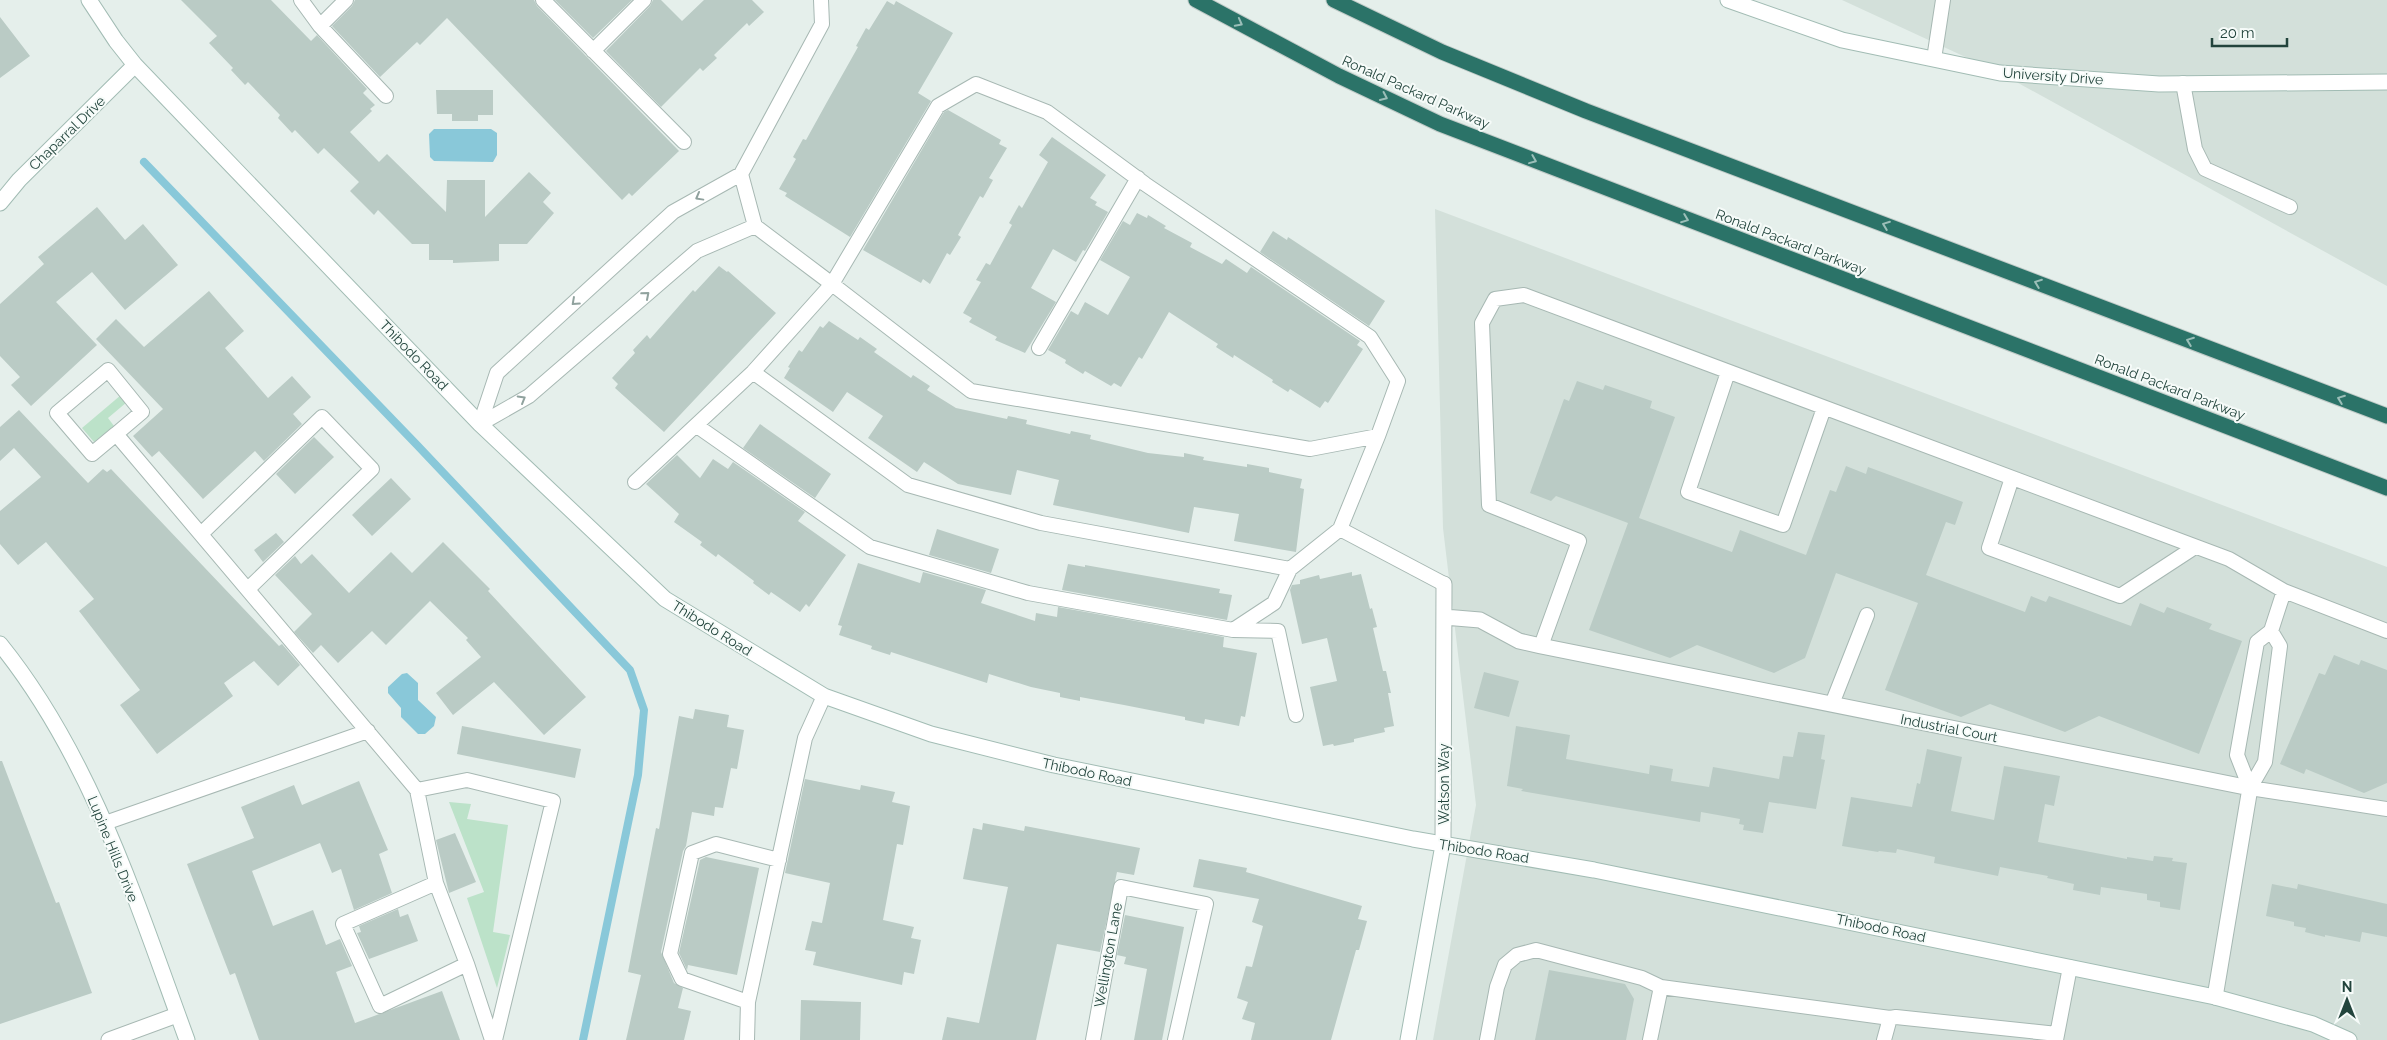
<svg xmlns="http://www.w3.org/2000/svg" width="2387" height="1040" viewBox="0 0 2387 1040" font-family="Raleway,sans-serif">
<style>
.built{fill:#d3e0da}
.green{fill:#bce2c9}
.water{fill:#89c8d9}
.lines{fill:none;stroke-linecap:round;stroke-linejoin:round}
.stream{stroke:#89c8d9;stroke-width:8}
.building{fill:#bacbc5}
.lane-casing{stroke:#a7b8b3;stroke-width:16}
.street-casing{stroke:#a7b8b3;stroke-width:17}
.secondary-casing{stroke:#a2bcb4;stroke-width:17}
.highway-casing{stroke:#c1cbc8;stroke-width:17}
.lane{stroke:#fff;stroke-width:14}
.street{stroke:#fff;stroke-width:15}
.secondary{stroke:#fff;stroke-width:15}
.highway{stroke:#2b7368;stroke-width:15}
.oneway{stroke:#9bbeb8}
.oneway2{stroke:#90a29e}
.labels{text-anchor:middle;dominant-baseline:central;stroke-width:4;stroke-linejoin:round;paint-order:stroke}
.street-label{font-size:14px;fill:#22443c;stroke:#f6fbf9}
</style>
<rect width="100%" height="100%" fill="#e5efeb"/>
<!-- built -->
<path class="built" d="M1842 0H2387V286L2000 73Z
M1435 209 2387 567V1040H1433L1476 805 1443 528Z"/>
<!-- green -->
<path class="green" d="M121 395 127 402 108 418 114 426 94 442 82 428Z
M449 802 471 804 467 819 508 825 493 932 510 935 497 988 467 898 484 892Z"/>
<!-- water -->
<path class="water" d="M434 129H491L497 133V155L493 162 434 161 430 157 429 134Z
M407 673 418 683V700L436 717 434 726 425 734H418L401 717V708L388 693V687L402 674Z"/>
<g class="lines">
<!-- stream -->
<path class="stream" d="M144 162 417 445 630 670 644 710 638 775 583 1040"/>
</g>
<!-- building -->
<path class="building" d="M181 0H271L311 41 317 35 367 89 363 93 375 105 370 109 372 111 350 132 379 162 387 154 446 212 447 180H485V217L529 172 551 193 543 202 554 213 527 244H499V261L453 263V260H429V244H412L378 210 374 215 350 191 359 182 324 148 318 154 295 130 292 133 278 118 280 115 248 82 245 85 231 70 233 68 209 43 217 36Z
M355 0H534L537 6 679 151 632 196 629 193 622 200 447 18 420 45 417 42 380 77 332 26 352 6Z
M555 0H632L593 38Z
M653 0H661L682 21 704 0H752L764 12 749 26 747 23 714 55 717 58 703 71 700 68 661 107 606 51 650 6Z
M887 1 894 5 896 1 953 33 918 93 931 101 850 237 785 196 787 193 779 189 796 159 793 157 803 139 806 140 827 102 858 47 856 46 866 28 869 30Z
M0 17 30 56 0 78Z
M436 90H493V115H478V121H452V114H437Z
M948 110 1001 140 999 144 1007 148 989 178 993 180 983 198 980 196 958 235 961 237 950 255 947 253 930 284 923 279 921 283 863 250 944 112Z
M1052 137 1106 175 1090 198 1097 202 1095 205 1108 212 1085 251 1083 250 1076 262 1053 249 1031 288 1056 302 1025 353 995 340 997 337 969 322 972 318 963 313 981 282 976 280 986 263 990 265 1012 225 1009 223 1019 205 1022 208 1048 162 1039 155Z
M97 207 125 240 143 224 178 265 125 310 92 272 56 302 97 345 31 406 11 385 20 377 0 356V304L44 264 38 257Z
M1137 213 1147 218 1148 215 1166 226 1164 228 1192 243 1190 247 1222 264 1226 259 1247 273 1251 267 1360 341 1357 345 1363 349 1328 403 1325 401 1320 408 1290 389 1288 392 1272 382 1273 380 1234 355 1233 358 1216 347 1218 344 1169 312 1142 359 1139 357 1121 387 1114 383 1111 386 1085 371 1083 374 1065 363 1066 360 1048 350 1071 311 1078 315 1085 302 1108 315 1130 277 1100 260 1123 221 1130 225Z
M1273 231 1287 240 1288 237 1385 301 1369 326 1260 252Z
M719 266 727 272 728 271 776 313 664 432 615 388 618 384 612 378 635 353 633 350 647 335 650 339 693 290 695 292Z
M209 291 244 331 225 348 268 398 292 376 311 397 293 414 302 424 264 461 255 451 203 499 159 451 152 457 133 436 163 409 96 339 116 319 144 347Z
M829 321 858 340 860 337 877 349 874 352 911 378 913 375 930 386 927 390 956 408 1007 419 1008 416 1027 420 1026 424 1070 434 1071 431 1091 435 1090 439 1148 453 1184 457V453L1204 457 1203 460 1247 467V464L1269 468V472L1302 479 1300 488 1304 489 1296 552 1234 541 1239 514 1194 507 1189 533 1053 505 1059 480 1017 470 1011 495 958 484 924 462 917 472 868 438 883 416 847 392 833 412 784 378 790 368 788 367 799 350 802 352 820 326 823 328Z
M1577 381 1603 390 1605 385 1652 401 1650 408 1675 417 1639 518 1732 552 1740 530 1806 555 1830 490 1836 492 1846 466 1866 474 1868 467 1963 502 1955 525 1946 522 1926 575 2025 612 2031 596 2046 602 2049 596 2131 626 2140 603 2164 613 2167 607 2212 624 2209 629 2242 641 2199 754 2099 716 2065 732 1990 704 1961 717 1885 690 1918 603 1836 573 1805 658 1774 673 1697 645 1670 658 1589 630 1628 523 1556 496 1551 501 1530 493 1564 399 1569 401Z
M19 410 88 483 103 469 107 472 111 469 279 646 282 644 300 665 278 686 254 661 224 683 233 696 157 754 120 705 140 690 79 611 94 599 46 542 18 565 0 544V511L41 477 14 448 0 461V427Z
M760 424 831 474 815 498 743 448Z
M314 437 334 457 295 494 276 474Z
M677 455 700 478 713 459 728 469 733 462 805 512 798 521 846 555 809 607 806 604 800 612 771 592 769 595 753 583 754 581 718 554 716 557 700 545 702 542 674 522 679 514 646 484Z
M391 478 411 499 372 536 352 515Z
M937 529 999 549 991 573 929 555Z
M276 533 284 542 263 562 254 550Z
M443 542 490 589 488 591 586 697 544 735 494 682 453 715 436 693 481 657 466 640 468 638 430 601 386 645 372 631 338 663 321 645 313 653 294 632 312 614 275 575 295 556 301 564 312 554 349 593 391 552 412 573Z
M858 563 920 583 923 572 986 590 981 603 1035 621 1036 613 1057 617 1058 607 1224 637 1223 647 1257 653 1245 717 1241 716 1239 726 1205 719 1204 724 1185 720V717L1124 705 1080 697V701L1060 697V693L1031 687 989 674 987 683 891 652 890 655 871 649 872 646 839 635 842 626 838 625Z
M1068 564 1085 567V565L1220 589 1219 593 1232 595 1227 620 1062 590Z
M1352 572V576L1361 574 1370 609 1372 608 1377 627 1373 628 1383 671H1386L1391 693H1388L1394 726 1384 728 1385 732 1354 739V742L1334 746 1333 744 1323 746 1310 687 1337 681 1327 638 1302 644 1290 590 1292 585 1300 584V580L1319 575 1320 579Z
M2334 655 2359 665 2361 660 2387 670V783L2364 793 2306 769 2304 774 2280 764 2319 673 2325 675Z
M1484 672 1519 681 1509 717 1474 708Z
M695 709 729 715 727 727 744 730 737 769 731 768 723 808 715 807 714 816 692 812 686 846 683 851 661 952 674 983 683 988 678 1008 691 1011 684 1040H626L641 975 628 972 656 828 659 829 679 716 693 719Z
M462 726 581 749 575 778 457 754Z
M1516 726 1570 735 1566 759 1649 774 1650 765 1673 769 1671 781 1709 787 1713 767 1779 779 1783 756 1793 757 1798 732 1825 735 1821 759 1825 760 1816 809 1769 802 1763 833 1743 830 1744 825 1739 824 1740 819 1701 812 1700 822 1521 791 1523 789 1507 786Z
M1927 749 1962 757 1951 811 1994 820 2004 766 2060 776 2054 806 2045 804 2038 842 2127 859V857L2153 861 2154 856 2173 858 2172 861 2187 863 2180 910 2160 907V902L2147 900V894L2101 887 2100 895 2073 890 2074 884 2047 878 2048 876 2000 867 1998 876 1934 863 1935 857 1897 849 1896 853 1879 851 1878 852 1842 846 1851 797 1912 807 1917 783 1920 784Z
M0 761H2L56 903 59 902 92 993 0 1024Z
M805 779 860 790 861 785 895 792 892 802 910 806 903 845 897 844 883 920 914 927 911 938 921 940 914 974 904 972 902 985 813 965 816 952 805 950 812 921 822 923 830 883 785 873Z
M359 781 388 850 379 854 392 893 354 910 341 869 332 873 320 843 252 871 273 926 313 910 326 945 340 939 352 966 336 972 355 1023 442 991 460 1040H259L235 973 230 975 187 864 254 838 241 807 294 785 302 805Z
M983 823 1024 831 1025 826 1140 848 1134 875 1117 872 1100 952 1057 944 1036 1040H942L947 1017 979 1023 1008 887 963 879 973 828 982 830Z
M455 833 476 882 449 893 436 840Z
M706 857 759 868 737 975 688 965 687 970 679 953 700 860Z
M1199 859 1247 868 1246 872 1362 906 1358 919 1367 921 1359 950H1356L1331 1040H1251L1255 1023 1242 1019 1248 1002 1237 998 1246 966 1252 967 1263 926 1252 922 1259 899 1193 887Z
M2272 884 2297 889 2298 884 2387 904V937L2362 932 2360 942 2325 935V937L2305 932 2306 928 2294 926V922L2266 916Z
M398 909 400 917 408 914 418 941 369 959 357 933 361 932 359 926Z
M1125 915 1184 927 1162 1040H1134L1147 969 1124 964 1126 957 1117 955Z
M1549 970 1625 984 1634 999 1626 1040H1535Z
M801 1000 861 1002 860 1040H800Z"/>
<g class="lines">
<defs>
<path id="lane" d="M301 0 320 26 386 96
M543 0 684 142
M320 26 346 0
M593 51 644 0
M1934 59 1943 0
M2183 83 2195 149 2205 169 2290 207
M976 84 1047 112 1145 184 1370 337 1398 381 1378 436 1310 449 971 391 832 284 938 106Z
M1039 348 1138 178
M753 372 908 485 1041 523 1290 569 1340 529 1378 436
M1728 372 1688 492 1783 525 1824 408
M480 424 497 373 673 212 741 174
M480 424 529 396 697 251 755 226
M697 426 870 547 1028 593 1233 630 1274 603 1290 569
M116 434 142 412 108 370 57 413 92 454 116 434 417 790 436 883 467 964 492 1040
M2012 478 1989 548 2120 596 2195 547
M635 482 753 372 832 284 755 226 741 174 822 24 821 0
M1340 529 1444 584
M201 534 322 417 372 469 248 589
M1233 630 1278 631 1296 715
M2271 631 2280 646 2265 762 2250 788 2237 755 2257 642Z
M2271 631 2284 591
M1541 646 1579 541 1489 505 1482 323 1495 299 1524 295 2229 559 2284 591 2387 631
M1832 704 1867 615
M2250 788 2387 809
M417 790 467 780 553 801 495 1040
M105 823 368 731
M436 883 343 924 380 1006 467 964
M748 1002 682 979 670 954 692 853 716 844 779 860
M747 1040 748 1002 805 738 824 696
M1093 1040 1121 887 1206 904 1175 1040
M1487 1040 1497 987 1505 965 1517 955 1536 950 1642 978 1661 987 1890 1018
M1650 1040 1661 987
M1884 1040 1890 1018 1896 1017 2057 1034
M2056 1040 2070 967"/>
<path id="street" d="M1444 617 1480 620 1519 641 1541 646 2250 788 2215 997
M1443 845 1444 584
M109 1040 177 1015"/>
<path id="secondary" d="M89 0 116 41 135 65 480 424 665 599 824 696 931 734 1054 765 1413 839 1594 870 2215 997 2313 1024 2349 1040
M1728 0 1842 40 2000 73 2159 84 2387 82
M0 203 19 180 135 65
M0 644C92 758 137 904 187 1040
M1408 1040 1443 845"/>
<path id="highway" d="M1196 0 1339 76 1440 124 2387 488
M1334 0 1442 52 1586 111 2387 416"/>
</defs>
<!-- lane casing -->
<use href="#lane" class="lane-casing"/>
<!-- street casing -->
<use href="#street" class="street-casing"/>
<!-- secondary casing -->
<use href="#secondary" class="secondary-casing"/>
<!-- highway casing -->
<use href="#highway" class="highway-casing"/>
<!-- lane -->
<use href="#lane" class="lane"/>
<!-- street -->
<use href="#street" class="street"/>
<!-- secondary -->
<use href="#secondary" class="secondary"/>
<!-- highway -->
<use href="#highway" class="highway"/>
</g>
<!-- one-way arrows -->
<defs><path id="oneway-chevron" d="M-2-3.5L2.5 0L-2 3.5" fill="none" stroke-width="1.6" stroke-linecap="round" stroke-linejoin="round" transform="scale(1.25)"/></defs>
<g class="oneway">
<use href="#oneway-chevron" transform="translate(1239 23) rotate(28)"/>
<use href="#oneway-chevron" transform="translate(1384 97) rotate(25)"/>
<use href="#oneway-chevron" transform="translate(1533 160) rotate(22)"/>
<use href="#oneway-chevron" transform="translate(1685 219) rotate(21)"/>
<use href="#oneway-chevron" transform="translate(1886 225) rotate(-159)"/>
<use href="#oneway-chevron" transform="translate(2038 283) rotate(-159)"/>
<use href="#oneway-chevron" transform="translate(2190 341) rotate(-159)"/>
<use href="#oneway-chevron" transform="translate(2341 399) rotate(-159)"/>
</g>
<g class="oneway2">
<use href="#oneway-chevron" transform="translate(699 197) rotate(151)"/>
<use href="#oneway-chevron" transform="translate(646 295) rotate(-41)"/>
<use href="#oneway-chevron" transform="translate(575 302) rotate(138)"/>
<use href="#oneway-chevron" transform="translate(522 399) rotate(-30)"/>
</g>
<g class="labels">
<!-- street labels -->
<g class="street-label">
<text transform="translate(2053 76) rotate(4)">University Drive</text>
<text transform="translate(1416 92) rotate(24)">Ronald Packard Parkway</text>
<text transform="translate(67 133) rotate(-44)">Chaparral Drive</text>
<text transform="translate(1791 242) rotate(21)">Ronald Packard Parkway</text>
<text transform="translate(414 355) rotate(46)">Thibodo Road</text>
<text transform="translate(2170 387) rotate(21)">Ronald Packard Parkway</text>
<text transform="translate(712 628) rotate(32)">Thibodo Road</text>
<text transform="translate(1949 728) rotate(11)">Industrial Court</text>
<text transform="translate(1087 772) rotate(12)">Thibodo Road</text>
<text transform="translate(1444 784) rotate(-90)">Watson Way</text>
<text transform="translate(113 849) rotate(68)">Lupine Hills Drive</text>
<text transform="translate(1484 851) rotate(9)">Thibodo Road</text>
<text transform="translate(1881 928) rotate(12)">Thibodo Road</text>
<text transform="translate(1108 955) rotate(-80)">Wellington Lane</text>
</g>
</g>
<!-- north arrow -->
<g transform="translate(2347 1000)" stroke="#f6fbf9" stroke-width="4" paint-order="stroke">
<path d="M0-4L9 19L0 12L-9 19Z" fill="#22443c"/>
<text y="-8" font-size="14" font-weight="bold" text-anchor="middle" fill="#22443c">N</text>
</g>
<!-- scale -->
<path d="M2212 38v8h75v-8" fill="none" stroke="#22443c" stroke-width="2.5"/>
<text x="2220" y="38" font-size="15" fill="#22443c" stroke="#f6fbf9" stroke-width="4" paint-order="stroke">20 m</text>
</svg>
